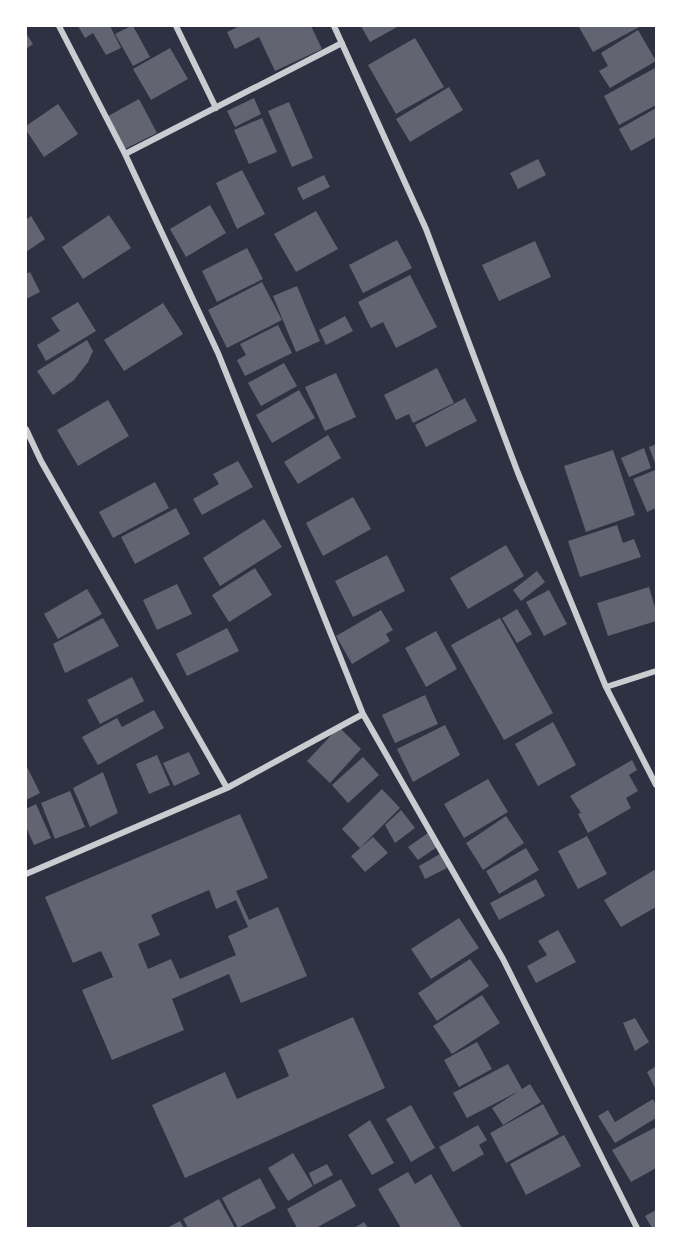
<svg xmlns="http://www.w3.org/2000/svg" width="682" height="1254" viewBox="0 0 682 1254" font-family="Mulish,sans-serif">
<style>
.building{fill:#626471;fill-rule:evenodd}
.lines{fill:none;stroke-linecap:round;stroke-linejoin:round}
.minor{stroke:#caccd0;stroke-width:6}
</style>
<rect width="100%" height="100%" fill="#2d3142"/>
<!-- building -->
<path class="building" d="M78 26H110L121 48 106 55 93 33 85 38Z
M131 26H133L150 57 133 66 115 34Z
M240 26H311L322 49 275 71 259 37 235 49 227 32Z
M361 26H399L370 42Z
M582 26H641L593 52 579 27Z
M638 30 656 61 610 88 599 71 608 66 601 53Z
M26 33 33 44 26 49Z
M415 38 444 87 396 114 368 65Z
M170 48 188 79 151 100 133 69Z
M655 68 656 105 619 125 604 96Z
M449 87 463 110 410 142 396 119Z
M254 98 261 114 235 127 227 111Z
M139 99 157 133 125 149 108 116Z
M289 102 313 158 292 167 268 111Z
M58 104 78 134 44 157 26 130V126Z
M656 108V137L631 151 619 129Z
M262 118 277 152 249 164 234 130Z
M538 159 546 175 518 189 510 173Z
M242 170 265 214 237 229 216 183Z
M324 175 330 187 303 200 297 188Z
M210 205 226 233 186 257 170 229Z
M316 211 338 249 296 272 274 234Z
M109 215 131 248 83 279 62 247Z
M31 216 45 239 26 252V220Z
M397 240 412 268 363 293 349 265Z
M535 241 551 277 499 301 482 265Z
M247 248 263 279 217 302 202 271Z
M30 272 40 292 26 299V274Z
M410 275 437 327 396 348 383 322 371 328 358 302Z
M262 282 282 320 227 348 208 310Z
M297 286 320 341 296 352 273 296Z
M78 302 96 331 46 361 37 345 60 331 51 318Z
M163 303 183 334 124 371 104 340Z
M345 316 353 331 326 345 319 330Z
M278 325 292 353 245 376 237 360 246 355 240 344Z
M87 340 93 351 88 362 74 380 53 395 37 371Z
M284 363 297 386 261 406 248 383Z
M437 368 454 403 413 423 409 414 396 420 384 395Z
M336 373 356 417 325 431 305 387Z
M299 390 315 418 272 443 256 415Z
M465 398 477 421 426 447 415 425Z
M108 400 129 436 78 466 57 430Z
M328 435 341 458 298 484 284 462Z
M656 444V466L649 447Z
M644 448 651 468 629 477 621 458Z
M613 450 635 515 586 532 564 466Z
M238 461 253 487 202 515 193 499 219 484 213 474Z
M655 470 656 474V508L647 512 633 479Z
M155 482 169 508 113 538 99 512Z
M353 497 371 529 323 556 306 523Z
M176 508 190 534 135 564 121 537Z
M264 519 282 547 220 586 203 558Z
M617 525 623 543 634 539 641 557 580 577 568 541Z
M506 545 524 576 468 609 450 578Z
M387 555 405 591 353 617 335 581Z
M255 568 272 595 229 622 212 595Z
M537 571 545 582 521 601 513 590Z
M177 584 192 614 157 630 143 600Z
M649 587 656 611V621L608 636 597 603Z
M87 589 102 614 58 639 44 614Z
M549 590 567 624 544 636 526 602Z
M517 609 532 634 517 643 502 618Z
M381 610 393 630 386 634 390 641 352 664 336 636Z
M103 618 119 646 65 673 53 644Z
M500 618 553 713 504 740 451 645Z
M227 628 239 651 187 676 176 654Z
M436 631 457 669 426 687 405 648Z
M132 677 144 701 100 724 87 700Z
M425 695 438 724 395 743 382 715Z
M154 710 164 728 98 765 82 737 117 718 122 727Z
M553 722 576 765 538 786 515 744Z
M445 725 460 755 413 782 397 749Z
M339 727 361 749 330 783 307 761Z
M189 752 200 774 174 786 163 763Z
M157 755 170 785 149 794 136 764Z
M363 757 379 775 348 803 332 785Z
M632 760 637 770 629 775 638 791 626 798 631 808 588 833 578 814 581 813 570 796Z
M27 767 40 793 26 800V768Z
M103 772 118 813 90 827 73 788Z
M488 779 508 812 464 838 444 804Z
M382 789 400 808 360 848 342 829Z
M70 791 85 827 55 839 41 803Z
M36 804 51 838 34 845 26 827V809Z
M401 810 415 828 395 843 385 825Z
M240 814 268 878 236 891 249 920 278 907 307 976 241 1003 229 974 172 999 184 1030 112 1060 82 990 113 977 101 951 73 963 45 897ZM209 890 216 909 236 900 248 927 228 936 236 955 180 979 171 959 148 969 138 944 160 935 151 915Z
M506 816 524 843 483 870 466 843Z
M428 833 437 847 418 860 408 847Z
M587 836 607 874 578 889 558 851Z
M373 837 388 853 365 872 351 856Z
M526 848 539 870 499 894 486 871Z
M440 854 447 868 425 879 419 866Z
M656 869V907L621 927 604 900Z
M536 879 545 896 499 920 490 903Z
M459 918 479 948 431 979 411 949Z
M558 930 576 962 536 983 527 966 547 955 538 941Z
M470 959 489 986 437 1021 418 993Z
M482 995 500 1023 452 1054 433 1026Z
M353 1017 385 1088 185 1178 152 1105 225 1072 237 1099 289 1076 278 1050Z
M635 1018 649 1042 635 1051 623 1023Z
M477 1042 492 1069 459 1087 444 1060Z
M508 1064 522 1089 530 1084 541 1102 503 1125 492 1108 519 1091 467 1118 453 1093Z
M656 1066V1090L647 1072Z
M653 1099 656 1105V1118L615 1143 598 1116 608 1110 615 1122Z
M543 1104 559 1134 506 1163 490 1133Z
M411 1105 435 1148 411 1162 386 1119Z
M370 1120 394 1163 372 1175 348 1135Z
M478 1125 487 1140 479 1145 484 1154 453 1172 439 1147Z
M656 1127V1168L631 1182 612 1150Z
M564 1135 581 1166 526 1195 510 1164Z
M293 1153 313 1186 288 1201 268 1168Z
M327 1164 333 1175 314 1185 309 1173Z
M408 1172 415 1184 431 1174 462 1228H401L378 1189Z
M260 1178 276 1208 238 1228 222 1198Z
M341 1179 356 1206 316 1228H297L287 1209Z
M219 1199 235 1228H188L183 1219Z
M656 1210V1228H652L645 1216Z
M180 1221 184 1228H167Z
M364 1222 368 1228H354Z"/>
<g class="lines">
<!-- minor -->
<path class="minor" d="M59 26 125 154 218 353 363 714 503 959 637 1228
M176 26 216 108
M334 26 426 229 518 473 606 687 656 785
M125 154 342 43
M26 429 41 461 227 788
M606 687 656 671
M26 874 227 788 363 714"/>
</g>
<!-- border -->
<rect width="682" height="1254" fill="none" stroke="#ffffff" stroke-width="54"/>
</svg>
